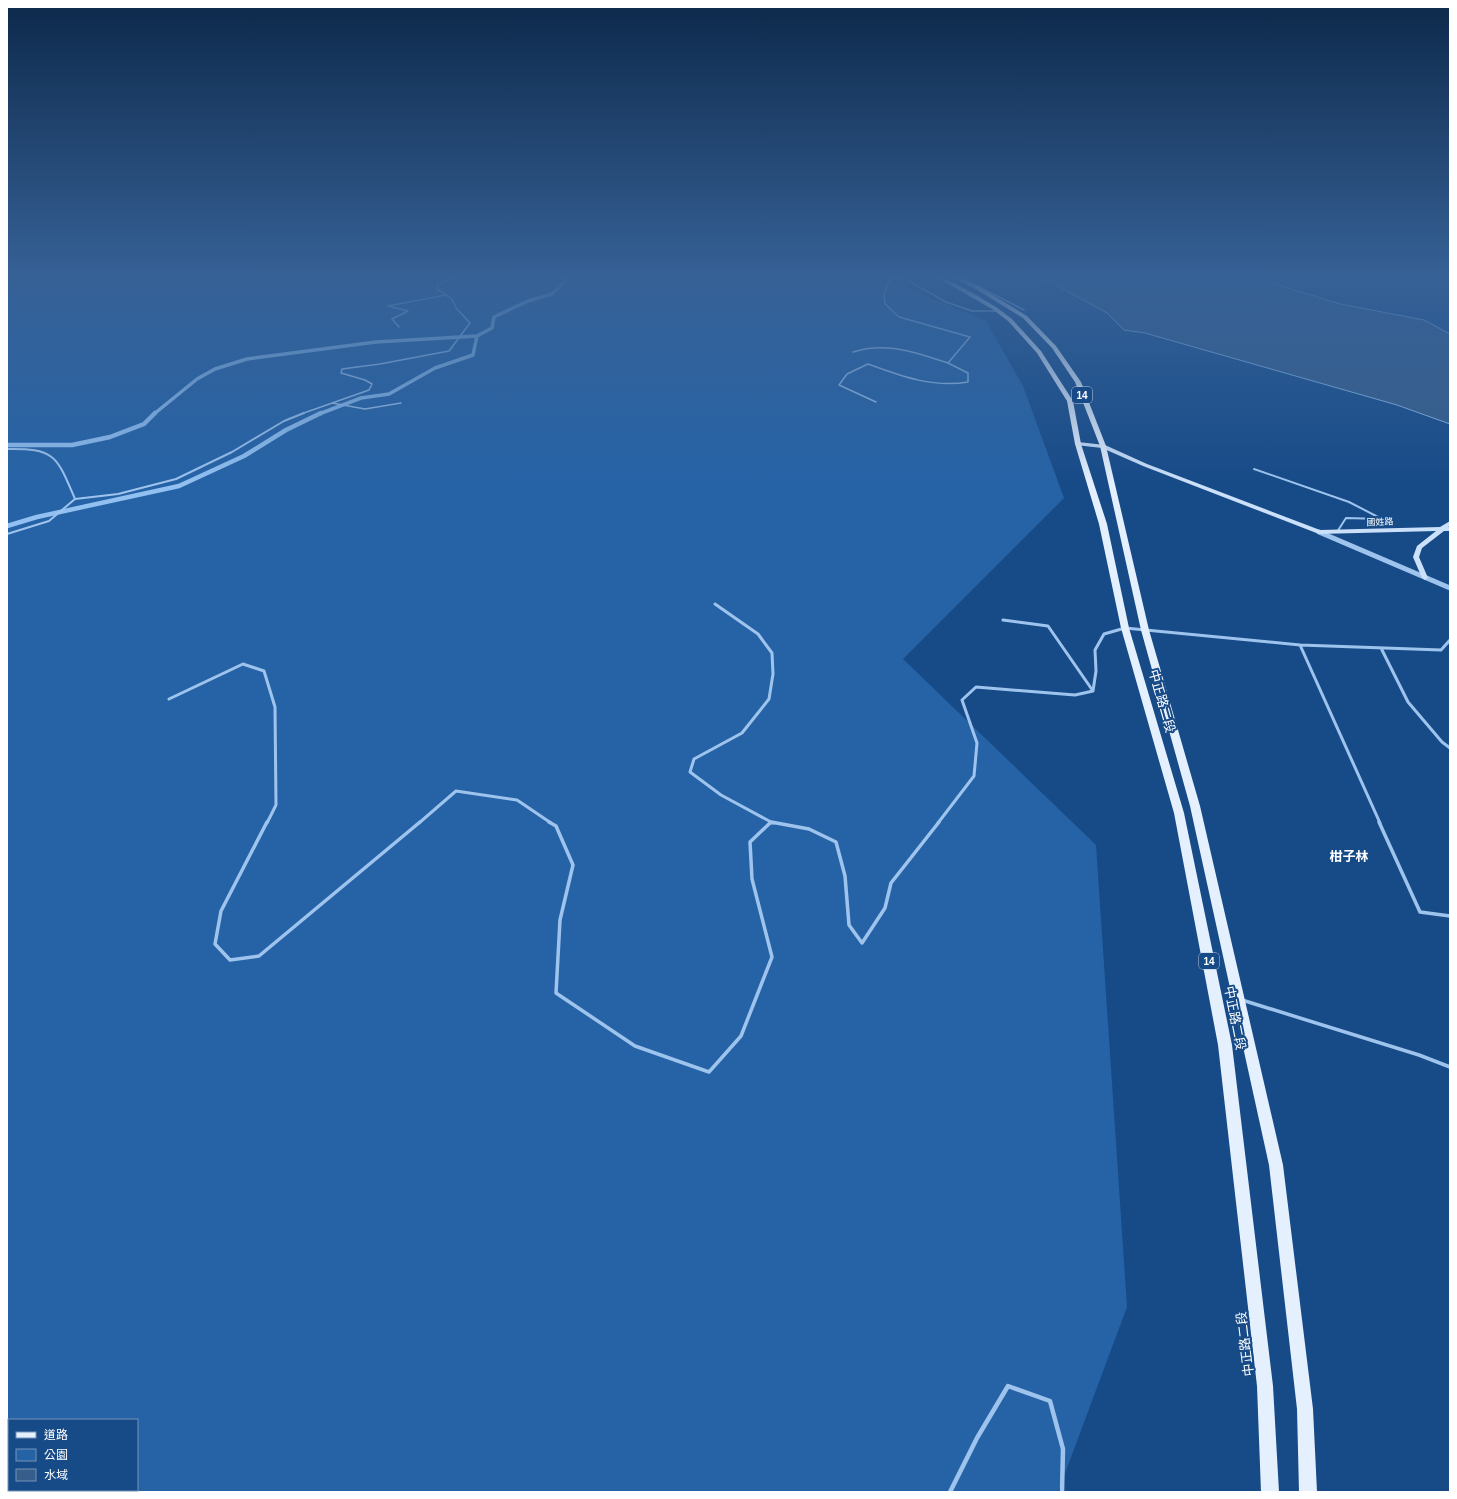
<svg xmlns="http://www.w3.org/2000/svg" width="1457" height="1499" viewBox="0 0 1457 1499" font-family="Arial,'Noto Sans TC',sans-serif">
<style>
.green{fill:#2663a6;fill-rule:evenodd}
.water{fill:#375e8a;stroke:#91c0f1}
.lines{fill:none;stroke-linecap:round;stroke-linejoin:round}
.stream-far1{stroke:#91c0f1;stroke-width:3.5}
.stream{stroke:#91c0f1;stroke-width:4.5}
.service-far4{stroke:#9ec4ee;stroke-width:1.5}
.service-far3{stroke:#9ec4ee;stroke-width:2}
.service-far2{stroke:#9ec4ee;stroke-width:3}
.service-far1{stroke:#9ec4ee;stroke-width:3.5}
.service{stroke:#9ec4ee;stroke-width:4.5}
.tertiary{stroke:#9ec4ee;stroke-width:5}
.secondary{fill:#cbe1fa;fill-rule:evenodd}
.primary{fill:#e5f0ff;fill-rule:evenodd}
.labels{text-anchor:middle;dominant-baseline:central;stroke-width:4;stroke-linejoin:round;paint-order:stroke}
.far-street-label{font-size:9px;fill:#fff;stroke:#174b88}
.shield{fill:#174b88;stroke:#b9c9db;stroke-width:1}
.shield-label{font-size:10px;font-weight:bold;fill:#fff}
.near-street-label{font-size:13px;fill:#fff;stroke:#174b88}
.quarter-label{font-size:13px;font-weight:bold;fill:#fff;stroke:#174b88}
</style>
<rect width="100%" height="100%" fill="#174b88"/>
<!-- green -->
<path class="green" d="M7 274H874L986 321 1023 386 1064 498 903 659 1096 845 1127 1307 1058 1492H7ZM9 1420H137V1490H9Z"/>
<!-- water -->
<path class="water" d="M1028 274H1243L1340 304 1424 320 1450 334V424L1397 405 1145 333 1124 330 1107 313 1050 282Z"/>
<g class="lines">
<!-- stream-far1 -->
<path class="stream-far1" d="M154 414 197 379 215 369 247 359 376 342 477 336
M319 414 361 398 389 394 435 368 473 355 477 336 492 328 494 317 528 301 552 294 572 274"/>
<!-- stream -->
<path class="stream" d="M7 445H72L110 437 144 424 155 413
M7 526 37 517 179 486 244 456 286 430 321 413"/>
<!-- service-far4 -->
<path class="service-far4" d="M955 274 1024 310
M890 279H905L946 302 972 311H996
M399 327 392 319 408 311 388 306 446 295
M853 352C886 341 916 353 948 363
M876 402 839 385 847 374 868 364C901 376 932 388 968 382V373L948 363 970 337 899 317 885 304 884 293 890 279 885 274
M332 403 365 409 401 403
M301 414 369 390 372 384 365 380 341 373 342 369 380 364 449 351 470 323 457 309 451 298 437 289 438 284 464 274"/>
<!-- service-far3 -->
<path class="service-far3" d="M7 449C56 448 57 457 75 499
M1254 469 1349 502 1382 519 1346 518 1337 532
M7 534 49 521 75 499 118 494 176 479 232 452 284 421 304 413"/>
<!-- service-far2 -->
<path class="service-far2" d="M715 604 758 634 772 653 773 674 769 699 742 733 694 759 690 772 721 795 771 822
M1003 620 1048 626 1093 691
M1300 645 1380 823
M1381 648 1408 702 1442 742 1450 748
M169 699 243 664 264 671 275 707 276 805 267 823
M419 823 456 791 517 800 551 823
M770 823H774
M938 823 974 776 977 743 962 700 976 687 1075 695 1093 691 1096 671 1095 650 1104 634 1125 628 1300 645 1441 650 1450 640"/>
<!-- service-far1 -->
<path class="service-far1" d="M267 822 221 911 215 944 230 960 259 956 420 822
M549 822 556 826 573 865 560 920 556 993 635 1046 709 1072 741 1036 772 957 752 879 750 842 771 822 809 829 836 842 845 876 849 925 862 943 885 908 891 883 939 822
M1379 822 1420 912 1450 916
M1242 1000 1419 1055 1450 1067"/>
<!-- service -->
<path class="service" d="M950 1492 977 1438 1008 1386 1050 1401 1063 1449 1062 1492"/>
<!-- tertiary -->
<path class="tertiary" d="M1319 532 1450 588"/>
<!-- secondary -->
<path class="secondary" d="M1078 442 1105 445 1147 464 1320 530 1440 527 1450 521V526L1448 527H1450V531H1444L1422 548 1419 557 1428 578 1425 580 1422 578 1413 557 1417 546 1436 531 1319 534 1143 466 1102 448 1076 445 1075 444Z"/>
<!-- primary -->
<path class="primary" d="M931 274H937L971 292 996 307 1012 319 1041 351 1073 401 1081 444 1107 524 1129 628 1184 813 1232 1045 1273 1386 1279 1492H1261L1257 1386 1218 1045 1174 813 1121 628 1099 524 1075 444 1067 401 1037 353 1008 321 992 309Z
M947 274H954L983 289 1027 316 1056 346 1081 382 1106 446 1149 630 1200 806 1283 1165 1313 1409 1317 1492H1299L1297 1409 1269 1165 1190 806 1141 630 1100 446 1075 382 1052 348 1023 318 979 291Z"/>
</g>
<!-- sky -->
<linearGradient id="sky" x2="0" y2="1"><stop stop-color="#0d294b"/><stop offset="0.57" stop-color="#366196"/><stop offset="1" stop-color="#366196" stop-opacity="0"/></linearGradient>
<rect width="1457" height="484" fill="url(#sky)"/>
<g class="labels">
<!-- far-street labels -->
<g class="far-street-label">
<text transform="translate(1380 522) rotate(-2)">國姓路</text>
</g>
<!-- shield labels -->
<g class="shield">
<rect x="1072" y="387" width="20" height="16" rx="3"/>
<rect x="1199" y="953" width="20" height="16" rx="3"/>
</g>
<g class="shield-label">
<text x="1082" y="395">14</text>
<text x="1209" y="961">14</text>
</g>
<!-- near-street labels -->
<g class="near-street-label">
<text transform="translate(1162 701) rotate(74)">中正路二段</text>
<text transform="translate(1235 1018) rotate(79)">中正路二段</text>
<text transform="translate(1245 1344) rotate(-97)">中正路二段</text>
</g>
<!-- quarter labels -->
<g class="quarter-label">
<text x="1349" y="856">柑子林</text>
</g>
</g>
<!-- border -->
<rect width="1457" height="1499" fill="none" stroke="#ffffff" stroke-width="16"/>
<!-- legend -->
<rect x="8" y="1419" width="130" height="72" fill="#174b88" stroke="#7493b8"/>
<rect x="16" y="1432" width="20" height="6" fill="#e5f0ff" stroke="#7493b8"/>
<text x="44" y="1439" font-size="12" fill="#ffffff">道路</text>
<rect x="16" y="1449" width="20" height="12" fill="#2663a6" stroke="#7493b8"/>
<text x="44" y="1459" font-size="12" fill="#ffffff">公園</text>
<rect x="16" y="1469" width="20" height="12" fill="#375e8a" stroke="#7493b8"/>
<text x="44" y="1479" font-size="12" fill="#ffffff">水域</text>
</svg>
